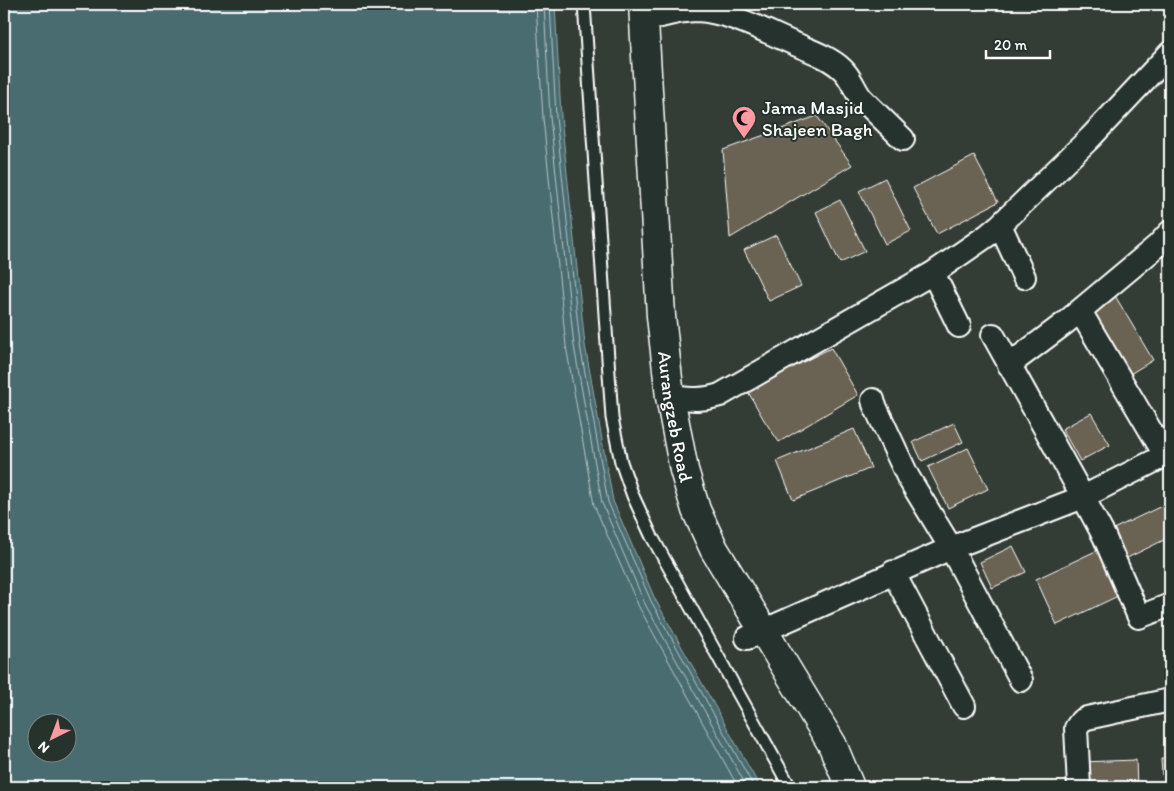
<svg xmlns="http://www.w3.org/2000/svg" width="1174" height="791" viewBox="0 0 1174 791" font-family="Itim,sans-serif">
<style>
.water{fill:#496c70;stroke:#92a7a9;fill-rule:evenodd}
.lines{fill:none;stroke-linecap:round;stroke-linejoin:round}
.shore{stroke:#b6c4c6;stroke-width:1}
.building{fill:#6a6353;stroke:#fff}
.lane-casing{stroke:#fff;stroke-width:15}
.street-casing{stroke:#fff;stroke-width:26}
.secondary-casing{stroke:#fff;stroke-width:31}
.lane{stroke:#26332d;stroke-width:11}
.street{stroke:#26332d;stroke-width:22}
.secondary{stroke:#26332d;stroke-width:28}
.labels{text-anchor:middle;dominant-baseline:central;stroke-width:4;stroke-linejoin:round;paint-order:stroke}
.poi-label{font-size:19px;fill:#fff;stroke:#26332d;text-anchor:start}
.street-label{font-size:19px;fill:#fff;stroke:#26332d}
</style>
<rect width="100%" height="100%" fill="#343d35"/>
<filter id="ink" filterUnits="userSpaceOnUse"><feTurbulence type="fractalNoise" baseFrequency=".02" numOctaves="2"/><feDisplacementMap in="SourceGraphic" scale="10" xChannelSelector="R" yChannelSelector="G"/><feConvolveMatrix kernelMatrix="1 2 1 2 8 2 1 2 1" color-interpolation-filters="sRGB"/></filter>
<g filter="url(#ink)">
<!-- water -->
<path class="water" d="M4 4H555L561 116 585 345 613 501 655 599 760 787H4ZM38 724H68V754H38Z"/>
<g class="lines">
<!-- shore -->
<path class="shore" d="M536 4 543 118 566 346 594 505 639 607 738 787
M544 4 550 117 574 346 602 503 645 604 747 787
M550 4 556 117 580 345 608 502 651 601 754 787"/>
</g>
<!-- building -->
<path class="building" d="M817 116 852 165 730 238 723 150Z
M974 156 998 202 937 234 913 188Z
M885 178 911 231 885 244 859 191Z
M840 200 865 251 840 263 816 212Z
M776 235 801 286 769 301 744 250Z
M1114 294 1153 360 1125 377 1086 311Z
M831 348 858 395 779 442 764 420 747 390Z
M1091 413 1110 445 1080 461 1062 429Z
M954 423 963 442 922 461 913 442Z
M854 429 871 468 793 500 777 461Z
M968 448 988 489 948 508 928 467Z
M1170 502V553L1164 540 1121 561 1107 532Z
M1013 546 1026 572 992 588 980 562Z
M1098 550 1120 595 1057 625 1036 579Z
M1161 759H1170V775H1162Z
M1136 760 1137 787H1082L1081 762Z"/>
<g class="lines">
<defs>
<path id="lane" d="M584 4 612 418 621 462 633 496 651 535 790 787"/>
<path id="street" d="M644 20C662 16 679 10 697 10 731 12 764 31 795 44 811 51 829 57 842 69 851 77 854 89 861 98L903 139
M1000 225 1024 277
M933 273 959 326
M1080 311 1165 455
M993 335 1083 497 1104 536 1139 617 1170 605
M1009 365 1065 323 1157 246 1170 232
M670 397C690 399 700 401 720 395L933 273 988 235 1000 225 1090 138 1170 53
M873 400 874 404 908 477 951 548 1021 680
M893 572 964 706
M747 638 951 548 1083 497 1170 453
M1079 787 1076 728 1081 721 1087 718 1170 700"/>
<g id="secondary">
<path id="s1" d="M643 4 661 316 670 397 684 470 696 510 714 549 832 744 850 787"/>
</g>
</defs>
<!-- lane casing -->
<use href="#lane" class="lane-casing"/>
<!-- street casing -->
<use href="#street" class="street-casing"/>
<!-- secondary casing -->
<use href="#secondary" class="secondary-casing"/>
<!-- lane -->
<use href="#lane" class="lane"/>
<!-- street -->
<use href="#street" class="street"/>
<!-- secondary -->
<use href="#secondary" class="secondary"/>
</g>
</g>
<!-- icons -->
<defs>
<symbol id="mosque-pin" viewBox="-11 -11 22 30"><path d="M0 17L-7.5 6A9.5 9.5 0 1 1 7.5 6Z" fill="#ff9aa2" stroke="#26332d"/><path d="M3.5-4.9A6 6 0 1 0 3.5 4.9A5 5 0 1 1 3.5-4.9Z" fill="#111"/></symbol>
</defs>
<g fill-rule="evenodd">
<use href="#mosque-pin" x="730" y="104" width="28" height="38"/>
</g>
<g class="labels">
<!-- poi labels -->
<g class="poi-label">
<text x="762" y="107">Jama Masjid<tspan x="762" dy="22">Shajeen Bagh</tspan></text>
</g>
<!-- street labels -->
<g class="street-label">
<text stroke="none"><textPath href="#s1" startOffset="414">Aurangzeb Road</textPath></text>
</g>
</g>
<!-- margin -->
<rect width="1174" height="791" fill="none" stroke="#26332d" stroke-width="20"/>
<rect x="10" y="10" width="1154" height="771" fill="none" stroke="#fff" stroke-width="2" filter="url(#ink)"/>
<!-- north arrow -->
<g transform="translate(52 738) rotate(222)"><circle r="24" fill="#26332d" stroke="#7d8581"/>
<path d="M0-4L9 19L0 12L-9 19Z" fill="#ff9aa2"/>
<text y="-8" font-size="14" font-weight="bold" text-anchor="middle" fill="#ffffff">N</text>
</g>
<!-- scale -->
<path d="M986 50v8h64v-8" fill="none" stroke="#ffffff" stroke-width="2.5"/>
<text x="994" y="50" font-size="15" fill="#ffffff" stroke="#26332d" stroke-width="4" paint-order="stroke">20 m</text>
</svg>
